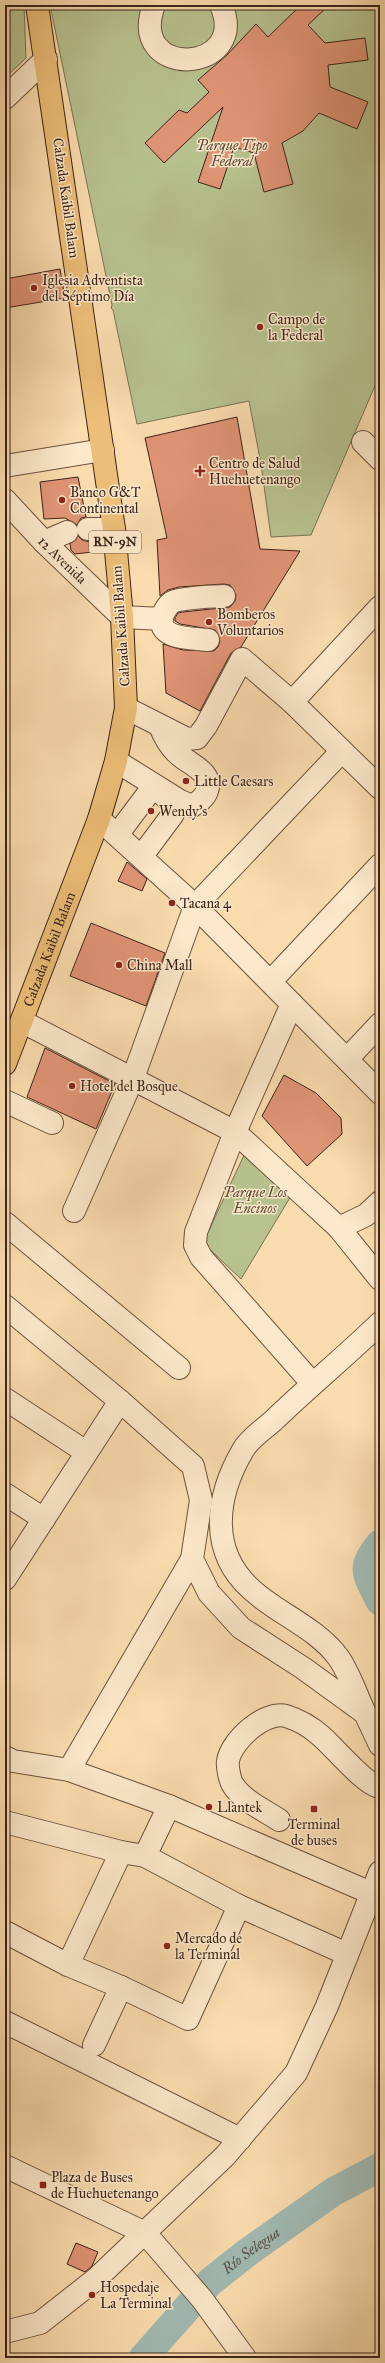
<svg xmlns="http://www.w3.org/2000/svg" width="385" height="2363" viewBox="0 0 385 2363" font-family="'IM FELL Great Primer',serif">
<style>
.green{fill:#b7c28f;stroke:#7a7254}
.lines{fill:none;stroke-linecap:round;stroke-linejoin:round}
.river{stroke:#a1bab3;stroke-width:29}
.building{fill:#e09476;stroke:#3c2319}
.minor-casing{stroke:#6c513e;stroke-width:24}
.major-casing{stroke:#3c2319;stroke-width:24}
.minor{stroke:#fce8ca;stroke-width:22}
.major{stroke:#edbe77;stroke-width:22}
.poi-dot{fill:#8f2418;stroke:#fce8ca;stroke-width:1.5}
.labels{text-anchor:middle;dominant-baseline:central;stroke-width:3;stroke-linejoin:round;paint-order:stroke}
.shield{fill:#fce8ca;stroke:#765e4e;stroke-width:1}
.shield-label{font-size:13px;font-weight:bold;fill:#3c2319}
.park-label{font-size:14px;font-style:italic;fill:#5b4b36;stroke:#fce8ca}
.street-label{font-size:14px;fill:#3c2319;stroke:#fce8ca}
.poi-label{font-size:14px;fill:#3c2319;stroke:#fce8ca;text-anchor:start}
.water-label{font-size:15px;font-style:italic;fill:#5a5047;stroke:#fce8ca}
</style>
<rect width="100%" height="100%" fill="#fadcae"/>
<filter id="stains"><feTurbulence type="fractalNoise" baseFrequency=".005" numOctaves="4"/><feColorMatrix values="0 0 0 0 .2 0 0 0 0 .09 0 0 0 0 .02 0 0 0 .5 -.17"/></filter>
<radialGradient id="worn" r=".72"><stop offset=".6" stop-color="#630" stop-opacity="0"/><stop offset="1" stop-color="#630" stop-opacity=".3"/></radialGradient>
<!-- green -->
<path class="green" d="M5 5H24L26 58 5 78Z
M50 5H380V374L311 535 271 537 261 464 249 401 137 424 113 310 111 308 112 305Z
M245 1153 294 1191 241 1279 203 1243Z"/>
<g class="lines">
<!-- river -->
<g class="river">
<path d="M380 1544C359 1569 367 1574 380 1601"/>
<path id="s1" d="M143 2358 210 2282 248 2252 333 2192 380 2167"/>
</g>
</g>
<!-- building -->
<path class="building" d="M301 5H329L308 25 325 43 365 38 368 60 328 65 330 87 368 102 357 129 319 113 303 131 282 143 293 184 264 192 254 153 234 147 220 189 198 182 223 107 164 163 145 143 179 110 187 113 209 92 198 80 227 55 256 24 268 37Z
M60 269 65 298 5 308V279Z
M237 417 260 549 300 551 241 647 231 653 200 711 166 693 163 644 183 650 214 651 218 647 220 641 215 630 180 624 175 621V618L178 613 183 612 230 607 235 601 236 595 230 585 223 584 179 587 168 590 160 596 157 540 167 538 145 438Z
M78 477 86 517 81 518 77 525 65 518 44 519 40 482Z
M78 536 82 540 90 542 92 552 75 554 71 550 70 544Z
M127 862 147 879 142 891 118 881Z
M91 923 165 953 146 1006 70 976Z
M45 1048 115 1084 96 1129 27 1097Z
M284 1075 316 1093 341 1118 342 1134 307 1166 262 1116Z
M76 2243 98 2252 92 2266 85 2272 67 2264Z"/>
<g class="lines">
<defs>
<g id="minor">
<path d="M154 5C126 81 251 74 221 5"/>
<path d="M5 98 46 59"/>
<path d="M363 442 380 459"/>
<path d="M5 466 103 450"/>
<path id="s2" d="M5 500 44 542 122 617 162 619"/>
<path d="M88 529H114"/>
<path d="M44 542 67 532"/>
<path d="M208 640C192 638 154 640 163 614 166 609 168 603 175 601 190 597 208 597 224 596"/>
<path d="M292 702 380 607"/>
<path d="M126 708 187 739 197 738 206 726 242 659 292 702 380 788"/>
<path d="M116 761 180 801 192 806C198 803 205 797 207 791 214 771 187 764 176 752 168 744 164 736 160 726"/>
<path d="M99 819 195 906 380 1093"/>
<path d="M117 835 150 791 154 789C162 792 168 799 174 806L173 814 141 857"/>
<path d="M271 981 380 865"/>
<path d="M292 1004 235 1132 196 1232 195 1245 201 1257 312 1383"/>
<path d="M23 1022 235 1132 339 1228 380 1279"/>
<path d="M348 1058 380 1024"/>
<path d="M5 1101 52 1123"/>
<path d="M74 1211 133 1078 195 906 341 752"/>
<path d="M5 1223 179 1368"/>
<path d="M339 1228 366 1215 380 1202"/>
<path d="M5 1306 120 1401 193 1466 201 1500 192 1559 209 1593 241 1628 303 1668 365 1713 380 1745"/>
<path d="M5 1399 86 1452"/>
<path d="M5 1494 44 1519"/>
<path d="M5 1579 120 1401"/>
<path d="M364 1711C356 1694 349 1672 338 1657 318 1629 277 1613 252 1590 208 1551 216 1496 243 1450 249 1439 264 1429 273 1421 308 1387 345 1357 380 1323"/>
<path d="M5 1757 13 1761 69 1770 169 1806 371 1893"/>
<path d="M69 1770 192 1559"/>
<path d="M279 1820C264 1810 242 1800 233 1785 230 1781 227 1766 228 1761 231 1741 265 1710 286 1716 299 1720 311 1727 321 1736 334 1747 366 1786 380 1787"/>
<path d="M5 1822 121 1852"/>
<path d="M239 1906 347 1954"/>
<path d="M5 1932 68 1965"/>
<path d="M121 1987 188 2019 239 1906 145 1856"/>
<path d="M5 2022 240 2139"/>
<path d="M94 2045 121 1987 68 1965 121 1852 145 1856 169 1806"/>
<path d="M5 2166 145 2233 202 2299 245 2358"/>
<path d="M5 2332 40 2323 96 2279 225 2156 296 2073 327 2006 380 1872"/>
</g>
<g id="major">
<path id="s3" d="M5 1064 99 819 116 761 126 708 122 617 114 529 37 5"/>
</g>
</defs>
<!-- minor casing -->
<use href="#minor" class="minor-casing"/>
<!-- major casing -->
<use href="#major" class="major-casing"/>
<!-- minor -->
<use href="#minor" class="minor"/>
<!-- major -->
<use href="#major" class="major"/>
</g>
<!-- markers -->
<g class="poi-dot">
<circle cx="34" cy="288" r="4"/>
<circle cx="260" cy="327" r="4"/>
<path d="M198 465h4v4h4v4h-4v4h-4v-4h-4v-4h4z"/>
<circle cx="62" cy="500" r="4"/>
<circle cx="209" cy="622" r="4"/>
<circle cx="186" cy="781" r="4"/>
<circle cx="151" cy="811" r="4"/>
<circle cx="172" cy="903" r="4"/>
<circle cx="119" cy="965" r="4"/>
<circle cx="72" cy="1086" r="4"/>
<circle cx="209" cy="1807" r="4"/>
<rect x="310" y="1805" width="8" height="8" rx="2"/>
<circle cx="167" cy="1946" r="4"/>
<rect x="39" y="2181" width="8" height="8" rx="2"/>
<circle cx="92" cy="2295" r="4"/>
</g>
<g class="labels">
<!-- shield labels -->
<rect class="shield" x="89" y="531" width="52" height="22" rx="3"/>
<g class="shield-label">
<text x="115" y="542">RN-9N</text>
</g>
<!-- park labels -->
<g class="park-label">
<text x="232" y="145">Parque Tipo<tspan x="232" dy="16">Federal</tspan></text>
<text x="255" y="1192">Parque Los<tspan x="255" dy="16">Encinos</tspan></text>
</g>
<!-- street labels -->
<g class="street-label">
<text transform="translate(66 198) rotate(82)">Calzada Kaibil Balam</text>
<text stroke="none"><textPath href="#s2" startOffset="83">12 Avenida</textPath></text>
<text transform="translate(121 626) rotate(-94)">Calzada Kaibil Balam</text>
<text stroke="none"><textPath href="#s3" startOffset="123">Calzada Kaibil Balam</textPath></text>
</g>
<!-- poi labels -->
<g class="poi-label">
<text x="42" y="280">Iglesia Adventista<tspan x="42" dy="16">del Séptimo Día</tspan></text>
<text x="268" y="319">Campo de<tspan x="268" dy="16">la Federal</tspan></text>
<text x="209" y="463">Centro de Salud<tspan x="209" dy="16">Huehuetenango</tspan></text>
<text x="70" y="492">Banco G&amp;T<tspan x="70" dy="16">Continental</tspan></text>
<text x="217" y="614">Bomberos<tspan x="217" dy="16">Voluntarios</tspan></text>
<text x="194" y="781">Little Caesars</text>
<text x="159" y="811">Wendy's</text>
<text x="180" y="903">Tacana 4</text>
<text x="127" y="965">China Mall</text>
<text x="80" y="1086">Hotel del Bosque</text>
<text x="217" y="1807">Llantek</text>
<text x="314" y="1824" text-anchor="middle">Terminal<tspan x="314" dy="16">de buses</tspan></text>
<text x="175" y="1938">Mercado de<tspan x="175" dy="16">la Terminal</tspan></text>
<text x="51" y="2177">Plaza de Buses<tspan x="51" dy="16">de Huehuetenango</tspan></text>
<text x="100" y="2287">Hospedaje<tspan x="100" dy="16">La Terminal</tspan></text>
</g>
<!-- water labels -->
<g class="water-label">
<text stroke="none"><textPath href="#s1" startOffset="153">Río Selegua</textPath></text>
</g>
</g>
<!-- margin -->
<rect width="385" height="2363" fill="none" stroke="#fadcae" stroke-width="20"/>
<rect x="6" y="6" width="373" height="2351" fill="none" stroke="#3c2319" stroke-width="2"/>
<rect x="10" y="10" width="365" height="2343" fill="none" stroke="#3c2319"/>
<rect width="100%" height="100%" filter="url(#stains)"/>
<rect width="100%" height="100%" fill="url(#worn)"/>
</svg>
